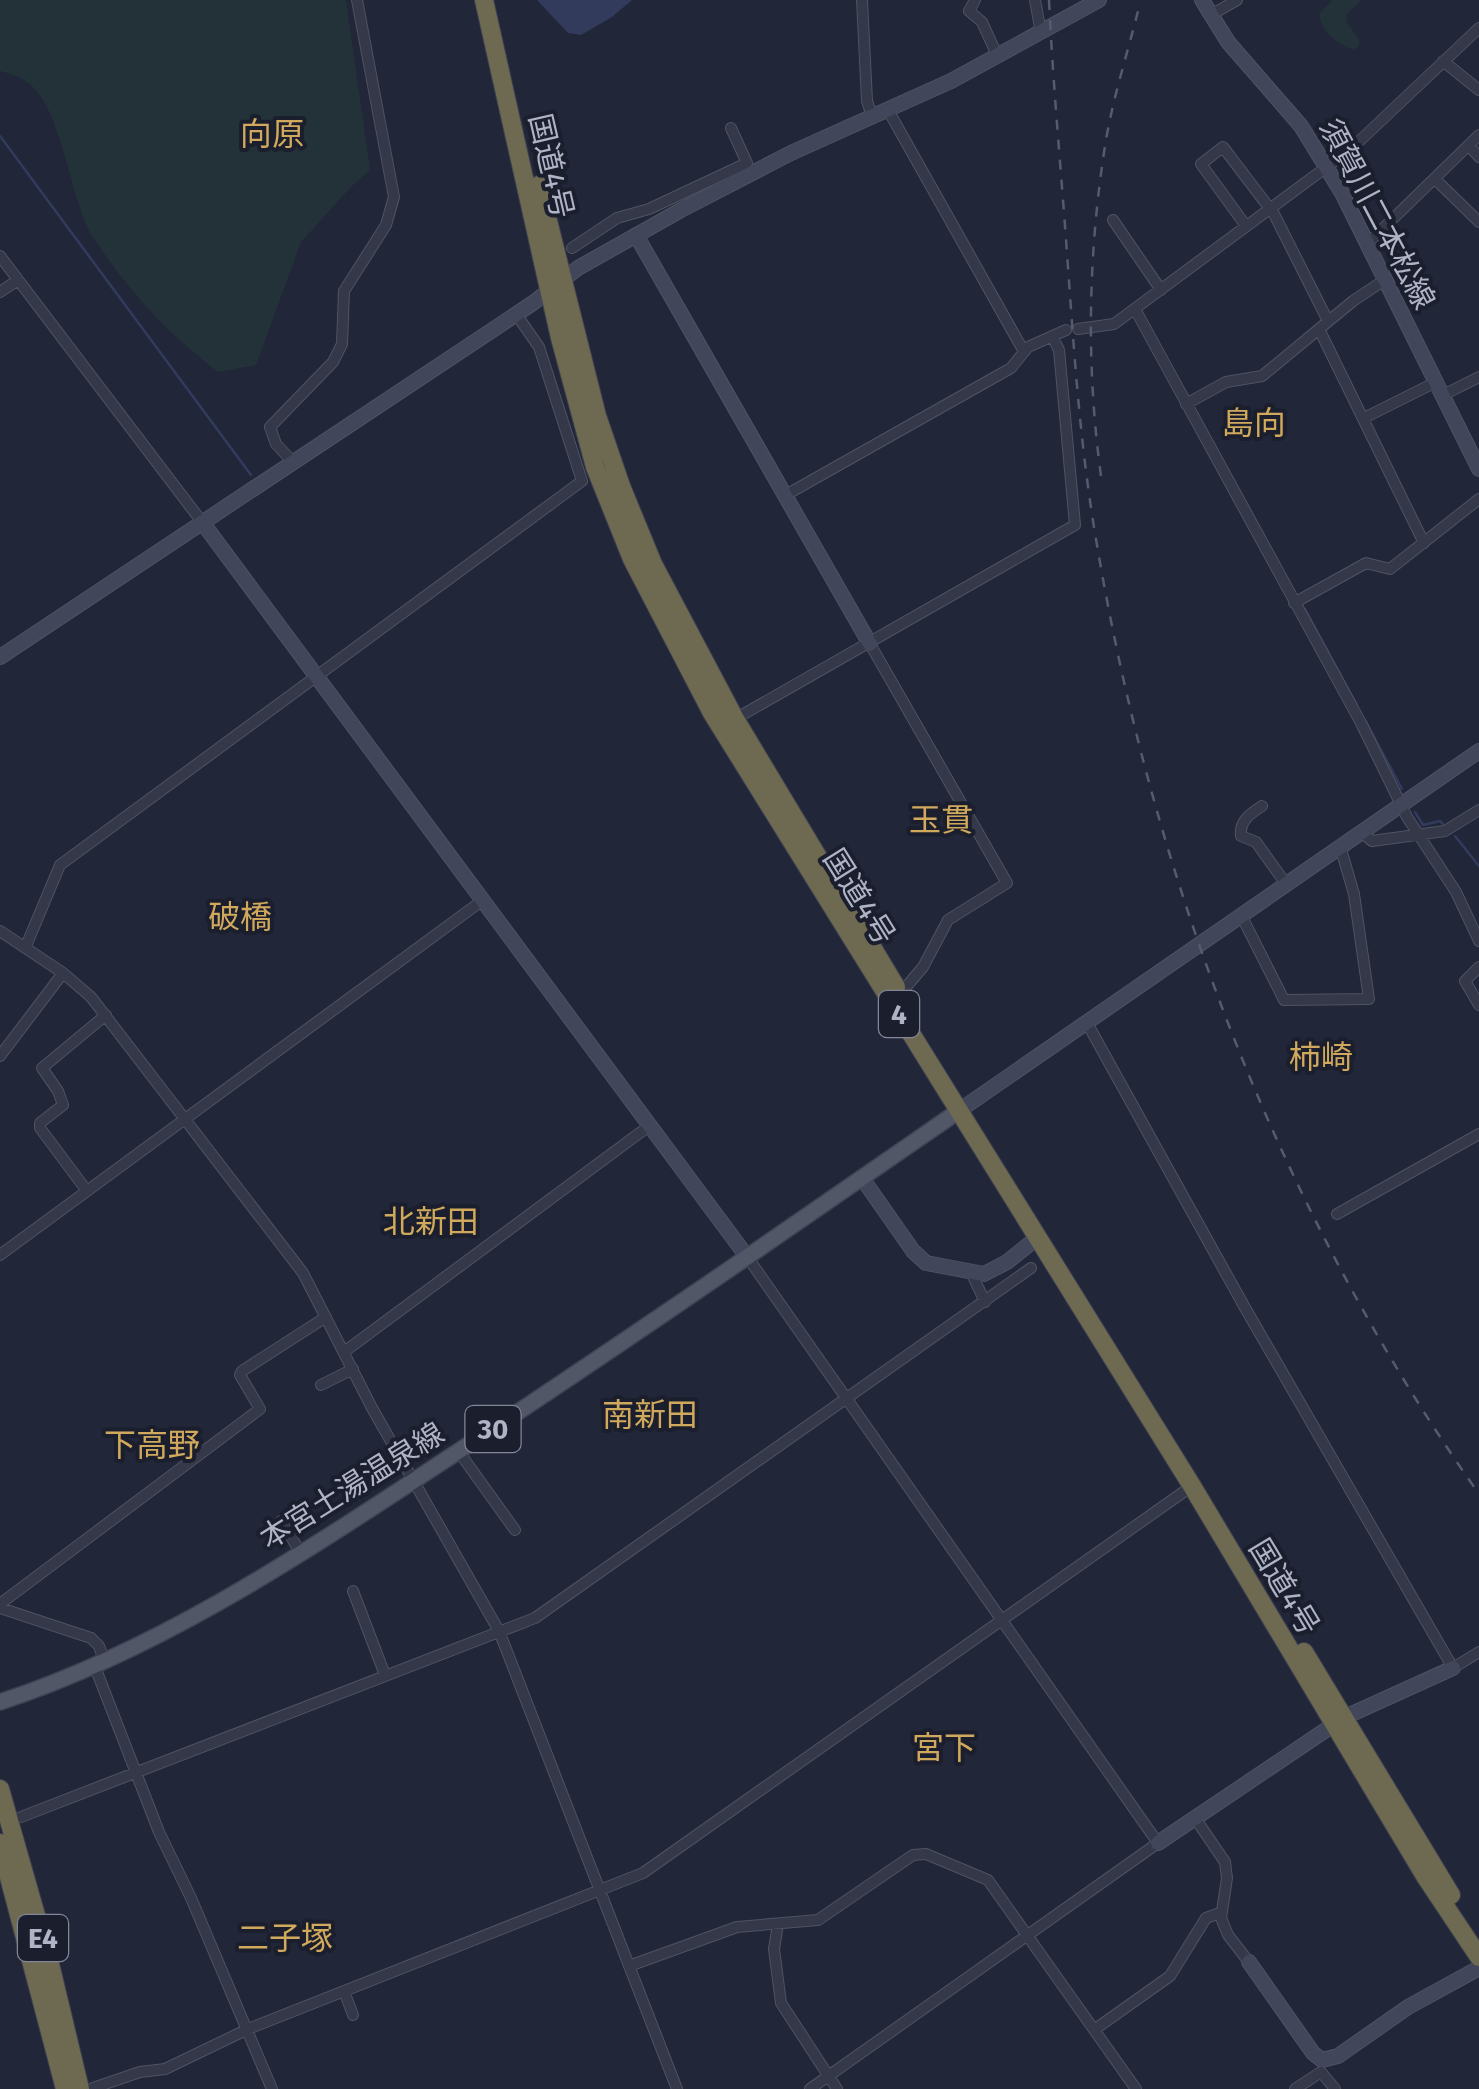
<svg xmlns="http://www.w3.org/2000/svg" width="1479" height="2089" viewBox="0 0 1479 2089" font-family="'Fira Sans','Noto Sans JP',sans-serif">
<style>
.green{fill:#233239}
.water{fill:#333b5d}
.lines{fill:none;stroke-linecap:round;stroke-linejoin:round}
.stream{stroke:#333b5d;stroke-width:2.5}
.street-casing{stroke:#4f5363;stroke-width:12}
.secondary-casing{stroke:#4f5363;stroke-width:16}
.primary-casing{stroke:#3e4252;stroke-width:18}
.highway-casing{stroke:#3c4050;stroke-width:20}
.street{stroke:#343848;stroke-width:10}
.secondary{stroke:#42465b;stroke-width:14}
.primary{stroke:#525768;stroke-width:15}
.highway{stroke:#6e6951;stroke-width:18}
.rail{stroke:#565b6f;stroke-width:2.5;stroke-dasharray:10 10;stroke-linecap:butt}
.labels{text-anchor:middle;dominant-baseline:central;stroke-width:8;stroke-linejoin:round;paint-order:stroke}
.shield{fill:#1a1e2d;stroke:#828697;stroke-width:2.5}
.shield-label{font-size:28px;font-weight:bold;fill:#afb3c5}
.street-label{font-size:30px;fill:#afb3c5;stroke:#1a1e2d}
.neighbourhood-label{font-size:32px;fill:#d1a95d;stroke:#1a1e2d}
</style>
<rect width="100%" height="100%" fill="#212638"/>
<!-- green -->
<path class="green" d="M0 0H346L370 170 350 188 301 242 256 365 218 372C169 335 127 290 93 237 68 198 63 100 22 79 15 75 7 73 0 71Z
M1332 0H1362L1347 14 1346 21 1359 40V46L1353 50C1335 41 1322 34 1319 14Z"/>
<!-- water -->
<path class="water" d="M537 0H632L612 17 581 35 568 33Z"/>
<g class="lines">
<!-- stream -->
<path class="stream" d="M0 136 251 475
M1305 609 1357 705
M1365 720 1402 789
M1415 812 1423 825 1440 821 1443 824
M1455 836 1479 866"/>
<defs>
<path id="street" d="M862 0 867 101 872 116
M975 0 969 11 982 22 997 55
M1035 0 1041 33
M1211 15 1237 0
M1443 61 1479 90
M888 110 1023 350
M1469 146 1479 157
M1435 179 1479 222
M1113 220 1161 290
M1246 226 1201 164 1223 147 1274 214 1328 321
M1366 245 1479 135
M572 248 617 218 649 209 747 163 731 128
M0 256 202 522
M1383 281 1353 301 1319 329 1424 543
M0 292 18 280
M1135 309 1361 723 1407 817 1456 892 1479 941
M1078 329 1114 324 1351 149 1479 28
M1441 396 1479 377
M1186 404 1226 382 1262 376 1319 329
M1364 418 1434 383
M292 461 276 444 270 427 333 362 342 344 344 291 386 225 394 197 357 0
M784 496 1011 368 1028 347 1066 330
M1294 603 1366 563 1390 569 1479 499
M870 644 1007 883 948 920 923 967 900 994
M735 719 1075 525 1059 350 1052 336
M1262 806C1251 813 1239 821 1241 836L1256 842 1286 884
M1361 832 1372 841 1445 831 1479 810
M1241 915 1284 1000 1369 999 1354 894 1340 846
M0 931 63 973 91 997 303 1273 372 1408 499 1631 677 2089
M26 946 60 865 582 481 539 347 516 314
M1479 967 1465 981 1479 1005
M1087 1023 1244 1306 1453 1668 1479 1652
M0 1056 63 973
M87 1191 40 1128V1123L63 1105 58 1091 42 1068 106 1015
M1337 1214 1479 1134
M0 1255 483 900
M748 1258 1158 1843 810 2089
M971 1272 985 1302
M344 1352 649 1126
M321 1385 353 1369
M459 1452 515 1530
M281 1521 301 1553
M353 1591 385 1675
M0 1604 260 1409 240 1375 242 1371 326 1317
M0 1608 91 1638 99 1646 105 1663
M95 1667 159 1832 191 1898 272 2089
M21 1817 535 1618 1031 1268
M1195 1818 1225 1862 1227 1878 1221 1918 1228 1935 1249 1962
M778 1924 774 1949 781 2003 837 2089
M629 1966 737 1927 818 1920 913 1855 926 1854 988 1880 1136 2089
M344 1991 353 2015
M1094 2030 1170 1976 1206 1918 1220 1913
M93 2088 140 2072 165 2069 248 2029 643 1873 1192 1486
M1295 2089 1321 2072 1335 2089"/>
<path id="secondary" d="M1202 0 1228 42 1301 126 1342 193 1479 469
M636 235 870 644
M202 522 748 1258
M0 657 533 303 578 268 681 210 791 153 951 81 1099 0
M960 1110 1479 751
M862 1178 913 1251 926 1263 984 1274 1007 1262 1037 1238
M1158 1843 1345 1717 1453 1668
M1249 1962 1313 2053 1322 2060 1338 2056 1408 2007 1479 1968"/>
<path id="primary" d="M0 1702C156 1651 296 1558 433 1468 611 1352 785 1231 960 1110"/>
<path id="highway" d="M484 0 560 338 595 467 632 559 712 713 1192 1486 1425 1876 1479 1957
M539 185 597 416 621 486 653 564 735 719 896 987
M1304 1652 1451 1895
M0 1789 51 1968 80 2089
M0 1843 65 2089"/>
</defs>
<!-- street casing -->
<use href="#street" class="street-casing"/>
<!-- secondary casing -->
<use href="#secondary" class="secondary-casing"/>
<!-- primary casing -->
<use href="#primary" class="primary-casing"/>
<!-- highway casing -->
<use href="#highway" class="highway-casing"/>
<!-- street -->
<use href="#street" class="street"/>
<!-- secondary -->
<use href="#secondary" class="secondary"/>
<!-- primary -->
<use href="#primary" class="primary"/>
<!-- highway -->
<use href="#highway" class="highway"/>
<!-- rail -->
<path class="rail" d="M1049 0C1053 85 1061 169 1067 253 1074 351 1080 448 1097 545 1154 883 1281 1214 1479 1494
M1101 476C1086 367 1088 254 1105 146 1112 101 1127 55 1138 11"/>
</g>
<g class="labels">
<!-- shield labels -->
<g class="shield">
<rect x="879" y="991" width="40" height="46" rx="8"/>
<rect x="465.5" y="1406" width="55" height="46" rx="8"/>
<rect x="18" y="1915" width="50" height="46" rx="8"/>
</g>
<g class="shield-label">
<text x="899" y="1014">4</text>
<text x="493" y="1429">30</text>
<text x="43" y="1938">E4</text>
</g>
<!-- street labels -->
<g class="street-label">
<text transform="translate(551 166) rotate(77)">国道4号</text>
<text transform="translate(1377 214) rotate(62)">須賀川二本松線</text>
<text transform="translate(859 897) rotate(58)">国道4号</text>
<text transform="translate(352 1486) rotate(-32)">本宮土湯温泉線</text>
<text transform="translate(1284 1587) rotate(59)">国道4号</text>
</g>
<!-- neighbourhood labels -->
<g class="neighbourhood-label">
<text x="272" y="134">向原</text>
<text x="1254" y="423">島向</text>
<text x="941" y="820">玉貫</text>
<text x="240" y="917">破橋</text>
<text x="1321" y="1057">柿崎</text>
<text x="431" y="1222">北新田</text>
<text x="650" y="1415">南新田</text>
<text x="152" y="1445">下高野</text>
<text x="944" y="1748">宮下</text>
<text x="285" y="1938">二子塚</text>
</g>
</g>
</svg>
